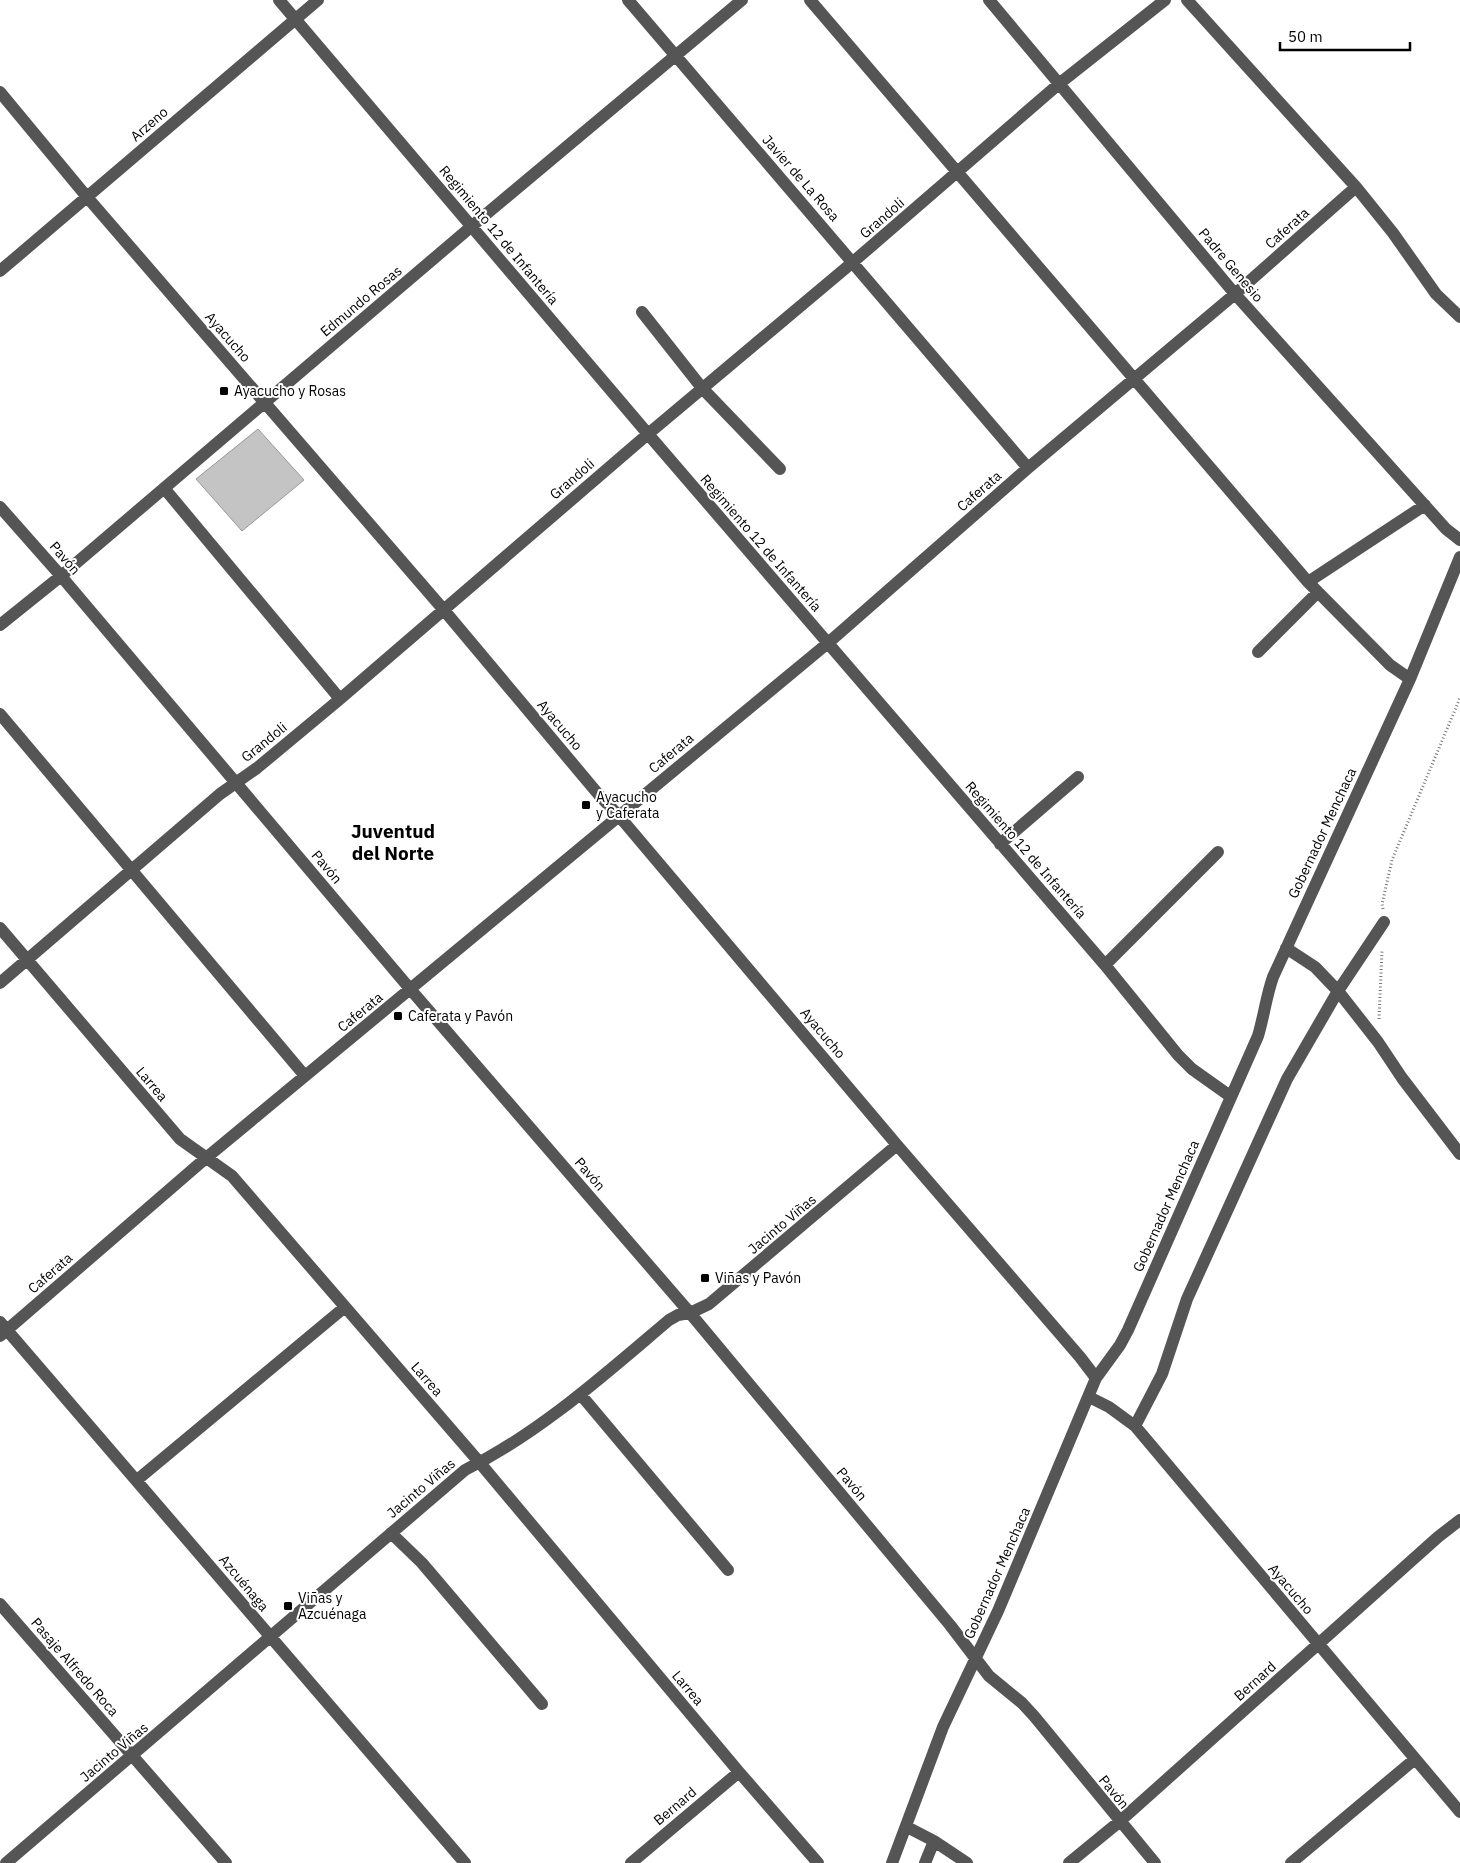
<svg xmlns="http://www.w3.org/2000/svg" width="1460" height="1863" viewBox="0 0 1460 1863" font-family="'IBM Plex Sans',sans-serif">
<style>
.building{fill:#c4c4c4;stroke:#999}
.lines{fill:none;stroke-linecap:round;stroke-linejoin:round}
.path{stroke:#777;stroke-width:3;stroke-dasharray:1 2.5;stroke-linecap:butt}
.minor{stroke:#555;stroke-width:12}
.poi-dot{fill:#000;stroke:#fff;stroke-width:2}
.labels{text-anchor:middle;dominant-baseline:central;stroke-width:4;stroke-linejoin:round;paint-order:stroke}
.street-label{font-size:14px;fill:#000;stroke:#fff}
.poi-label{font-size:14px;fill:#000;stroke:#fff;text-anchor:start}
.district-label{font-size:19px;font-weight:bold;fill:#000;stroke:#fff}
</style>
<rect width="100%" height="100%" fill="#fff"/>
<!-- building -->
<path class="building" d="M258 429 304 480 242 531 196 479Z"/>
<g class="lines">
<!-- path -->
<path class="path" d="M1383 909 1382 904 1392 860 1460 698
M1379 1019 1382 951"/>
<!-- minor -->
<path class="minor" d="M279 0 648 434 1105 965 1178 1055 1192 1069 1230 1096
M628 0 1028 468
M810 0 1308 582 1390 665 1410 679
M989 0 1235 294 1446 529 1460 540
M1187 0 1356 187 1393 233 1436 294 1460 317
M0 92 87 197 443 609 599 795 619 816 897 1145 1080 1357 1096 1378
M0 271 318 0
M642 312 702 388 780 469
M164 488 340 699
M0 507 61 576 411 990 690 1313 950 1625 989 1676 1022 1703 1034 1716 1155 1863
M1308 582 1425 505
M0 625 61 576 472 226 742 0
M1258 652 1318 592
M0 714 305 1076
M1000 844 1078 777
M0 928 180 1139 232 1176 480 1463 739 1772 818 1863
M1286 948 1315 967 1338 991 1378 1042 1402 1078 1460 1154
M1105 965 1218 852
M0 983 220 794 257 768 340 699 648 434 853 262 1060 83 1165 0
M0 1322 465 1863
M0 1336 206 1158 828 643 1028 468 1235 294 1356 187
M581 1395 728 1570
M1089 1397 1109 1407 1135 1426 1460 1812
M1135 1426 1162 1374 1187 1299 1287 1079 1338 991 1384 922
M137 1480 345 1307
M391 1533 422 1563 542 1704
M0 1604 226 1863
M907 1827 934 1841 967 1863
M6 1863 465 1470C541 1432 605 1374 669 1320L678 1315 690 1313 709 1304 897 1145
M631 1863 739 1772
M892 1863 943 1727 998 1611 1096 1378 1120 1345 1128 1330 1258 1036C1264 1016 1266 997 1273 977L1410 679 1460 557
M925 1863 934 1841
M1069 1863 1119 1822 1438 1537 1460 1520
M1291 1863 1415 1759"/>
</g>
<!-- markers -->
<g class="poi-dot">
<rect x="219" y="386" width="10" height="10" rx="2.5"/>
<rect x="581" y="800" width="10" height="10" rx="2.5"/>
<rect x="393" y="1011" width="10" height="10" rx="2.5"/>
<rect x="700" y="1273" width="10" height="10" rx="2.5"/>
<rect x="283" y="1601" width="10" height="10" rx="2.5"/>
</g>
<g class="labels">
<!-- street labels -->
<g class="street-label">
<text transform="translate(149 124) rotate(-41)">Arzeno</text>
<text transform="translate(801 178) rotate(49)">Javier de La Rosa</text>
<text transform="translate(882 218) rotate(-41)">Grandoli</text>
<text transform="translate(1287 228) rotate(-42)">Caferata</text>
<text transform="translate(499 235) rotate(50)">Regimiento 12 de Infantería</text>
<text transform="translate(1231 265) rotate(50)">Padre Genesio</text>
<text transform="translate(361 301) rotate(-40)">Edmundo Rosas</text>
<text transform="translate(228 337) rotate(49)">Ayacucho</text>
<text transform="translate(572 479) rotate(-41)">Grandoli</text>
<text transform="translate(979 491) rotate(-41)">Caferata</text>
<text transform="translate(761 543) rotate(49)">Regimiento 12 de Infantería</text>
<text transform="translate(65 558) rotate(49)">Pavón</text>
<text transform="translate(560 725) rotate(50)">Ayacucho</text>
<text transform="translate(264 742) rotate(-39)">Grandoli</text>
<text transform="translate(671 753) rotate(-40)">Caferata</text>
<text transform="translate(1322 833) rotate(-65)">Gobernador Menchaca</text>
<text transform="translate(1026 850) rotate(49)">Regimiento 12 de Infantería</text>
<text transform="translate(327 867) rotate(50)">Pavón</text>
<text transform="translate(360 1012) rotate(-39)">Caferata</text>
<text transform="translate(823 1033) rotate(50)">Ayacucho</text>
<text transform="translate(152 1084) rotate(50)">Larrea</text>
<text transform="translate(590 1174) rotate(49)">Pavón</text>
<text transform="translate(1166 1206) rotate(-66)">Gobernador Menchaca</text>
<text transform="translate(782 1224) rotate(-40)">Jacinto Viñas</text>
<text transform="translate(50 1273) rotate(-41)">Caferata</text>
<text transform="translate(427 1379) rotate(49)">Larrea</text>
<text transform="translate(852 1484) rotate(50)">Pavón</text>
<text transform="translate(421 1488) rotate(-40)">Jacinto Viñas</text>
<text transform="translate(997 1573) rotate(-66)">Gobernador Menchaca</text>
<text transform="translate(244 1583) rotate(50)">Azcuénaga</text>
<text transform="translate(1291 1589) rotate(50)">Ayacucho</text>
<text transform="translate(75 1667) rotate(49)">Pasaje Alfredo Roca</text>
<text transform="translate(1255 1681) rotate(-42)">Bernard</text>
<text transform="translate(688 1688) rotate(50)">Larrea</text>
<text transform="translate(114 1752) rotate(-40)">Jacinto Viñas</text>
<text transform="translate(1114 1792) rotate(51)">Pavón</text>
<text transform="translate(675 1806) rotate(-40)">Bernard</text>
</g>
<!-- poi labels -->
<g class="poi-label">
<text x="234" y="391">Ayacucho y Rosas</text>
<text x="596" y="797">Ayacucho<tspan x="596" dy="16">y Caferata</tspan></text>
<text x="408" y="1016">Caferata y Pavón</text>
<text x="715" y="1278">Viñas y Pavón</text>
<text x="298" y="1598">Viñas y<tspan x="298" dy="16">Azcuénaga</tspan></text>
</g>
<!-- district labels -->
<g class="district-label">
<text x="393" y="831">Juventud<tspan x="393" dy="22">del Norte</tspan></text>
</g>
</g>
<!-- scale -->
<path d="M1280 42v8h130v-8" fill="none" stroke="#000000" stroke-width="2.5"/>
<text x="1288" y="42" font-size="15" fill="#000000" stroke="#ffffff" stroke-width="4" paint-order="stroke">50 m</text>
</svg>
